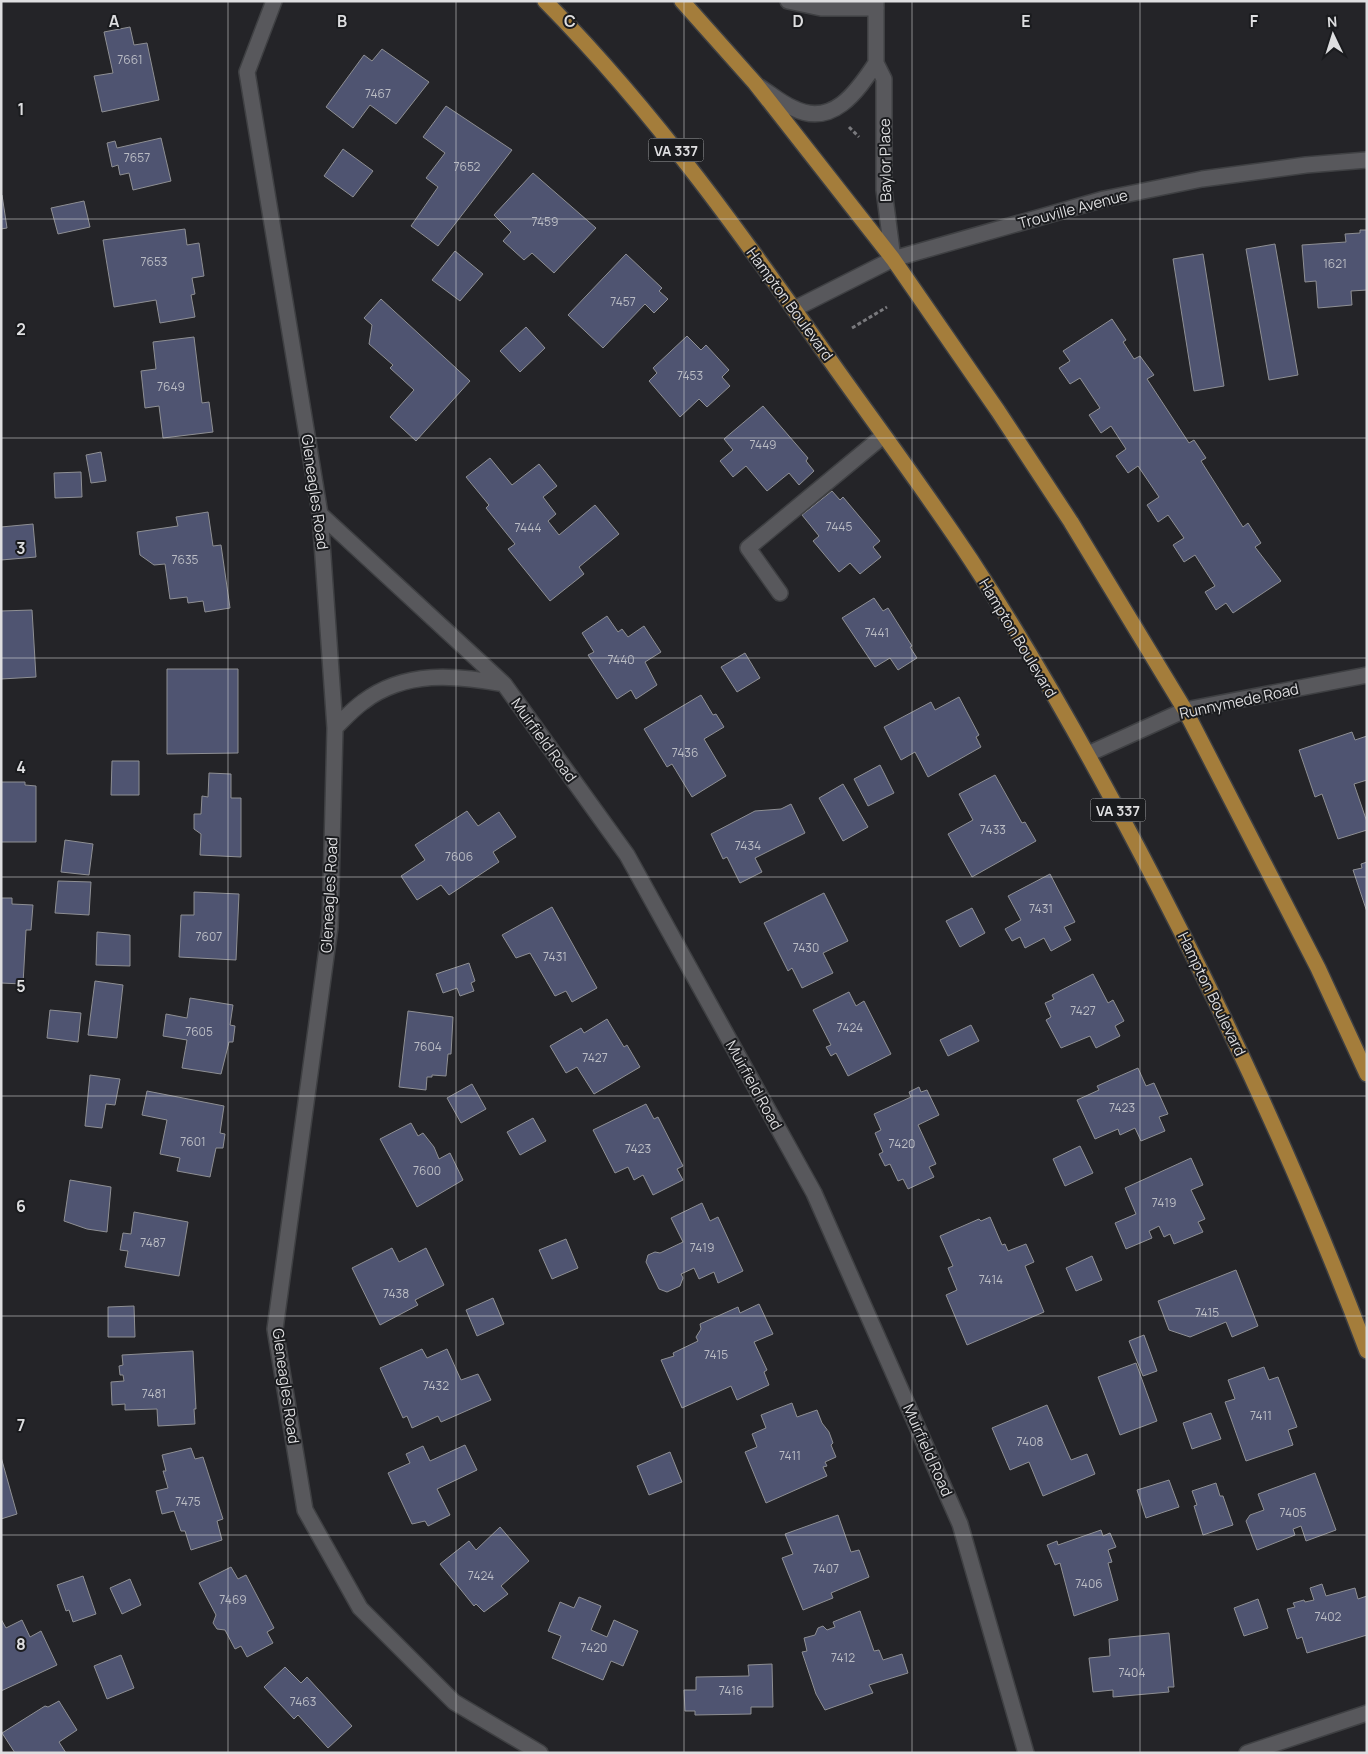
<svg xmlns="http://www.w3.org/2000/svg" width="1368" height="1754" viewBox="0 0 1368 1754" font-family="Manrope,sans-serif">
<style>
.building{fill:#4f5471;stroke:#8e8f93}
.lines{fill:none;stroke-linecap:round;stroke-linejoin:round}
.lane-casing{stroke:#3f4043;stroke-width:18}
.street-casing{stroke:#3f4043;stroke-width:18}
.primary-casing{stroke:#3f4043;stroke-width:18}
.path{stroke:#79797d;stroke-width:3;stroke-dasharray:4 2.5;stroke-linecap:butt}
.lane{stroke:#58585c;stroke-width:15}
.street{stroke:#58585c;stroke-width:15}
.primary{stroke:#a47d3b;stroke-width:15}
.grid{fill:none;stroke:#dedee0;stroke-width:1;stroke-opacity:0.55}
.labels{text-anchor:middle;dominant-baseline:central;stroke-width:4;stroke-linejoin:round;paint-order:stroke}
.number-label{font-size:12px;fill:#babcc4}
.shield{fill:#1a1b1e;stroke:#a3a4a6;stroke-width:1}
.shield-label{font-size:14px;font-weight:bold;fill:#dedee0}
.street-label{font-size:15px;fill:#dedee0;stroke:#1a1b1e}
.grid-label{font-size:16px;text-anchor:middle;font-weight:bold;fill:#dedee0;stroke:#1a1b1e;stroke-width:4;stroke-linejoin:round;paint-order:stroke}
</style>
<rect width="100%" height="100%" fill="#242428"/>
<!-- building -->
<path class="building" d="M130 27 134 45 147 43 159 100 102 112 94 76 113 73 104 32Z
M382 49 429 82 396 124 370 105 353 128 326 107 364 55 372 61Z
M446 106 512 150 438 246 411 226 438 187 426 178 445 153 423 137Z
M161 138 171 181 133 190 129 173 120 175 118 165 112 167 107 143 115 141 117 148Z
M343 149 373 171 353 197 324 176Z
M533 173 596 228 554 273 532 253 524 260 503 241 511 232 494 215Z
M2 195 7 228 1 229V195Z
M84 201 90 227 58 234 51 208Z
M185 229 187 245 199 243 204 276 192 278 195 294 191 295 195 317 160 323 156 300 114 307 103 240Z
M1360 230H1367V290L1351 291 1352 305 1318 308 1316 281 1305 282 1302 245 1346 242 1345 234 1360 233Z
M1275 244 1298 375 1269 380 1246 249Z
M455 251 483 274 460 301 432 280Z
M626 254 662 288 659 291 668 299 654 313 645 304 603 348 568 315Z
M1203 254 1224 386 1194 391 1173 259Z
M381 299 470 381 416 441 390 417 414 390 390 368 393 365 369 344 372 325 364 318Z
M1112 319 1126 340 1123 342 1134 359 1140 356 1154 375 1147 379 1189 443 1194 440 1206 458 1201 461 1243 527 1248 523 1261 543 1255 547 1281 581 1233 613 1226 603 1216 610 1205 592 1215 586 1195 555 1184 562 1173 545 1184 538 1168 515 1158 522 1147 505 1159 497 1138 466 1128 473 1116 456 1126 449 1111 426 1101 433 1089 415 1100 408 1080 378 1070 384 1059 368 1070 361 1063 351Z
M526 327 545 348 520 372 500 351Z
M687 336 701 350 706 345 729 370 722 377 730 386 707 407 699 399 680 417 649 381 657 373 653 368Z
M194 337 202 403 209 402 213 432 163 438 159 406 145 408 141 371 156 369 153 342Z
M763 406 808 458 806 461 814 471 799 485 789 473 767 491 746 466 733 477 720 461 733 450 724 439Z
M101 452 106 481 91 483 86 455Z
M490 458 512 485 539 464 557 486 543 497 556 514 548 521 559 535 595 505 619 534 579 567 584 574 550 601 508 549 515 544 486 508 489 505 466 477Z
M81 472 82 497 55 498 54 473Z
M832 491 840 500 843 497 880 541 873 547 881 557 860 574 850 563 839 572 813 541 819 536 802 515Z
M208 512 213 546 221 545 230 608 205 612 203 601 188 603 187 597 170 599 165 564 154 565 140 555 137 532 178 526 176 517Z
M33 524 36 557 1 560V527Z
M874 598 883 611 888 608 912 646 910 647 917 658 898 670 890 658 875 667 842 618Z
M32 610 36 677 1 679V611Z
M607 616 618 632 622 629 628 637 644 626 661 652 645 662 657 685 636 699 631 690 617 699 588 655 594 652 582 633Z
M745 653 760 678 737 692 721 667Z
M167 669H238V753L167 754Z
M701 695 713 715 716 714 724 727 704 739 726 776 692 797 672 764 667 767 644 729Z
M959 697 979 735 976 737 981 747 928 777 915 752 901 760 884 727 931 702 935 710Z
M1352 732 1355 740 1367 736V780L1354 784 1367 822V830L1338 839 1322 794 1315 797 1299 750Z
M112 761H139V795H111Z
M880 765 894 793 868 806 854 779Z
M209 773 231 774V798H241V857L200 855 201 834 194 829V814H201L202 796 208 797Z
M995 775 1022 823 1025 822 1036 841 972 877 948 834 973 820 959 794Z
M1 782H25V785L36 786V842H1Z
M843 784 868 827 843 841 819 798Z
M791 804 805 833 755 858 762 872 740 883 727 857 723 859 711 834 755 811 781 809Z
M467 811 478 826 499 812 516 837 493 852 499 862 449 895 441 885 417 900 401 876 425 860 415 845Z
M65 840 93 844 89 875 61 872Z
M1367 862V912L1353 870 1362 868 1361 864Z
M1050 874 1075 922 1064 927 1071 940 1051 951 1044 938 1025 948 1020 937 1012 941 1005 929 1021 920 1008 896Z
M58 881 91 882 89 915 55 913Z
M194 892 239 894 236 960 179 957 181 915H194Z
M824 893 848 941 823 953 833 973 802 988 792 968 788 971 764 923Z
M1 898H12V904L33 905 31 930H26L23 984 1 983Z
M552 907 597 988 572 1002 566 991 555 996 530 953 516 958 502 935Z
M972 908 985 933 960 947 946 921Z
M97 932 130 935V966L96 965Z
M469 963 475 981 471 983 474 991 460 996 457 988 443 993 436 974Z
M1093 974 1108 1003 1113 1000 1124 1021 1115 1026 1120 1036 1096 1048 1090 1036 1061 1048 1046 1020 1051 1017 1045 1003 1054 999 1052 995Z
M95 981 123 985 117 1038 88 1035Z
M849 992 856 1006 864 1001 891 1054 848 1076 836 1053 831 1056 826 1047 831 1045 813 1010Z
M190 998 233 1005 230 1025 235 1026 233 1042H229L221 1074 182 1068 187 1040 163 1036 166 1014 187 1018Z
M50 1010 81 1013 78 1042 47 1038Z
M408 1011 453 1017 451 1054H448L446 1076 432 1075V1077H427L426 1090 399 1087Z
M607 1019 624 1047 627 1045 640 1067 594 1094 577 1067 566 1073 550 1046 581 1028 584 1033Z
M971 1025 979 1041 948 1056 940 1040Z
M1138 1068 1146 1086 1154 1083 1168 1114 1159 1117 1165 1131 1141 1141 1135 1128 1120 1135 1118 1129 1095 1139 1077 1100 1099 1090 1097 1086Z
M90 1075 120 1079 115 1105 106 1104 102 1128 85 1126Z
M472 1084 486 1109 461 1123 447 1098Z
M919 1087 921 1092 927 1090 939 1115 918 1125 936 1164 929 1167 934 1177 908 1189 903 1179 898 1181 890 1164 885 1166 879 1154 883 1152 875 1133 881 1130 874 1114 911 1097 909 1092Z
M147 1091 224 1106 220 1133 225 1134 223 1148H216L210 1177 177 1171 180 1158 160 1154 167 1120 142 1115Z
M646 1104 654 1119 658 1117 683 1166 677 1169 683 1180 653 1195 643 1175 634 1180 628 1167 615 1173 593 1130Z
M533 1118 546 1141 520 1155 507 1132Z
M411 1123 418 1136 423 1133 434 1147 439 1159 450 1153 463 1180 417 1207 380 1139Z
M1080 1146 1093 1173 1065 1186 1053 1159Z
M1191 1158 1203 1185 1191 1190 1205 1219 1198 1222 1203 1232 1174 1244 1170 1234 1164 1237 1159 1226 1149 1231 1152 1238 1126 1249 1115 1223 1136 1214 1125 1188Z
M70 1180 111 1187 107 1232 87 1229 64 1221Z
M702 1203 710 1221 718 1217 743 1271 718 1283 714 1272 699 1279 694 1268 681 1274 683 1278 680 1286 667 1292 659 1289 646 1262 648 1255 655 1252 660 1253 683 1242 671 1218Z
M134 1212 188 1222 179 1276 125 1267 128 1251 120 1250 123 1233 131 1234Z
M990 1217 1002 1245 1005 1244 1008 1251 1026 1244 1034 1262 1025 1266 1044 1312 967 1345 946 1295 957 1290 948 1268 953 1266 940 1236 979 1219 981 1221Z
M566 1239 578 1268 552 1279 539 1250Z
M392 1248 399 1262 426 1248 444 1285 415 1300 418 1305 380 1325 352 1268Z
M1092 1256 1102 1280 1076 1291 1066 1268Z
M1236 1270 1258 1326 1232 1337 1226 1322 1190 1337 1169 1330 1158 1301Z
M493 1298 504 1324 477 1336 466 1310Z
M759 1304 773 1334 754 1342 767 1370 764 1372 769 1385 737 1400 731 1386 682 1408 661 1360 674 1356 673 1353 698 1341 696 1337 701 1329 700 1324 738 1307 740 1313Z
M134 1306 135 1337H108V1307Z
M1144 1335 1157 1371 1143 1376 1129 1341Z
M422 1349 427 1358 447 1349 461 1380 478 1374 491 1400 441 1422 438 1416 412 1428 407 1416 403 1418 380 1368Z
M193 1351 196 1409H194L195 1424 158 1426 157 1409 125 1410V1404L112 1405 111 1382 124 1381 123 1375H120L119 1366 123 1365 122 1355Z
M1136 1363 1157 1421 1120 1435 1098 1377Z
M1264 1367 1269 1380 1278 1377 1297 1427 1288 1430 1293 1445 1246 1461 1225 1402 1235 1399 1228 1380Z
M792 1403 797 1417 817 1410 822 1423 829 1432 833 1443 831 1445 836 1457 825 1462 827 1466 823 1467 827 1476 766 1503 745 1452 757 1447 752 1434 766 1428 761 1415Z
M1047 1405 1071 1460 1087 1454 1095 1474 1043 1496 1029 1462 1010 1470 992 1428Z
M1211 1413 1221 1439 1192 1449 1183 1423Z
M465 1445 477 1470 437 1489 450 1515 428 1526 425 1521 412 1524 388 1473 410 1463 406 1454 423 1446 430 1461Z
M191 1448 195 1459 203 1457 223 1519 217 1521 222 1540 191 1550 185 1531H181L174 1511 162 1514 156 1491 168 1488 163 1471H166L162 1455Z
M670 1452 682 1482 649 1495 637 1466Z
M1 1457 17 1514 1 1519Z
M1315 1473 1336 1530 1306 1541 1301 1526 1293 1529 1295 1535 1257 1550 1246 1521 1250 1515 1264 1510 1258 1494Z
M1169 1480 1179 1507 1146 1518 1137 1490Z
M1216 1483 1220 1496H1223L1233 1525 1203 1535 1194 1506 1197 1505 1192 1491Z
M838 1515 851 1552 859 1550 869 1577 831 1593 833 1598 803 1610 782 1558 793 1554 785 1534Z
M500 1527 529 1561 501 1586 508 1594 484 1612 476 1604 474 1606 440 1564 469 1541 476 1550Z
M1101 1530 1103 1536 1110 1533 1116 1547 1108 1550 1112 1562 1108 1563 1118 1600 1074 1616 1060 1563 1055 1565 1047 1545 1057 1541 1058 1545Z
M231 1567 238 1579 246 1575 274 1628 267 1632 273 1643 247 1657 241 1646 235 1649 225 1630 217 1629 213 1623 216 1615 199 1583Z
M83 1576 96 1614 73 1622 69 1610 66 1611 57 1585Z
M130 1579 141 1605 122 1614 110 1588Z
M1322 1584 1326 1596 1355 1588 1358 1599 1367 1596V1635L1307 1653 1302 1637 1297 1639 1287 1609 1295 1607 1293 1603 1304 1600 1305 1602 1314 1600 1310 1588Z
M579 1597 601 1606 591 1630 607 1637 614 1620 638 1631 623 1666 611 1661 603 1680 552 1658 561 1636 548 1631 560 1602 574 1608Z
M1258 1599 1268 1628 1244 1636 1234 1608Z
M860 1611 874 1651 879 1650 883 1660 902 1654 908 1673 869 1685 873 1693 825 1710 816 1694 802 1652 807 1651 804 1638 815 1635 818 1628 823 1626 827 1630 835 1627 833 1622Z
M1 1619 6 1628 22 1620 30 1637 41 1631 57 1665 1 1691Z
M1169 1633 1174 1687H1168L1169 1692 1113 1697V1690L1093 1692 1089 1658 1110 1656 1109 1639Z
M121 1655 134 1688 107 1699 94 1666Z
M772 1664 773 1707H751V1714L695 1715V1711H685L684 1690H696V1677L749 1676 748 1665Z
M285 1667 301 1683 307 1677 352 1726 328 1748 298 1715 294 1719 264 1687Z
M59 1701 77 1730 59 1742 66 1753H15L2 1733 45 1706 48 1707Z"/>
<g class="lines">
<defs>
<path id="lane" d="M788 1 821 8H876
M780 593 748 548 883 436"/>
<path id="street" d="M274 1 247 72 320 514 335 728 330 927 275 1329 305 1510 360 1608 454 1702 540 1753
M876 1V63L884 79V190L893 259
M760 87C771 94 781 103 793 108 832 128 857 92 876 63
M794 309 893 259 1104 199 1202 179 1306 165 1367 160
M320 514 504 684 627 855 814 1193 960 1524 1026 1753
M335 728C344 719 353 709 363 702 405 670 456 675 504 684
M1088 754 1185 710 1367 675
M1247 1753 1367 1713"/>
<path id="primary" d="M545 1C656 113 747 242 837 370 882 433 928 495 971 560 1032 653 1087 751 1139 850 1225 1013 1302 1179 1367 1351
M682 1 755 83 893 259 998 411 1071 522 1185 710 1318 968 1367 1074"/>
</defs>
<!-- lane casing -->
<use href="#lane" class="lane-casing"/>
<!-- street casing -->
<use href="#street" class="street-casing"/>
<!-- primary casing -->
<use href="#primary" class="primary-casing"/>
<!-- path -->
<path class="path" d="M849 127 859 137
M852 328 887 307"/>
<!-- lane -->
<use href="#lane" class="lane"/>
<!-- street -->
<use href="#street" class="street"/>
<!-- primary -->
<use href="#primary" class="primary"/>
</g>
<!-- grid -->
<path class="grid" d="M228 1V1753M456 1V1753M684 1V1753M912 1V1753M1140 1V1753M1 219H1367M1 438H1367M1 658H1367M1 877H1367M1 1096H1367M1 1316H1367M1 1535H1367"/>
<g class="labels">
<!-- number labels -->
<g class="number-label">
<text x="130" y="59">7661</text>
<text x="378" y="93">7467</text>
<text x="137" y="157">7657</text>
<text x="467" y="166">7652</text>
<text x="545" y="221">7459</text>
<text x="154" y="261">7653</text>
<text x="1335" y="263">1621</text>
<text x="623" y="301">7457</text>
<text x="690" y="375">7453</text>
<text x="171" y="386">7649</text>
<text x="763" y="444">7449</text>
<text x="839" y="526">7445</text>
<text x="528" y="527">7444</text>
<text x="185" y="559">7635</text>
<text x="877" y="632">7441</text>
<text x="621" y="659">7440</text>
<text x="685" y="752">7436</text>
<text x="993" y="829">7433</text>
<text x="748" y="845">7434</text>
<text x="459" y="856">7606</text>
<text x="1041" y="908">7431</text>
<text x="209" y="936">7607</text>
<text x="806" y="947">7430</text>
<text x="555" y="956">7431</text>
<text x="1083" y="1010">7427</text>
<text x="850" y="1027">7424</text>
<text x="199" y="1031">7605</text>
<text x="428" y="1046">7604</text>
<text x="595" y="1057">7427</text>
<text x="1122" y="1107">7423</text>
<text x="193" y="1141">7601</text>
<text x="902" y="1143">7420</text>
<text x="638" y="1148">7423</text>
<text x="427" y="1170">7600</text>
<text x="1164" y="1202">7419</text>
<text x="153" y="1242">7487</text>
<text x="702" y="1247">7419</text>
<text x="991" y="1279">7414</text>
<text x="396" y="1293">7438</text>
<text x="1207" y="1312">7415</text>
<text x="716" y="1354">7415</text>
<text x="436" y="1385">7432</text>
<text x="154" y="1393">7481</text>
<text x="1261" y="1415">7411</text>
<text x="1030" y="1441">7408</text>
<text x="790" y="1455">7411</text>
<text x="188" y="1501">7475</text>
<text x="1293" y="1512">7405</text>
<text x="826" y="1568">7407</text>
<text x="481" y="1575">7424</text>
<text x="1089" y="1583">7406</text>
<text x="233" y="1599">7469</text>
<text x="1328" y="1616">7402</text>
<text x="594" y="1647">7420</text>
<text x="843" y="1657">7412</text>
<text x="1132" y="1672">7404</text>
<text x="731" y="1690">7416</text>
<text x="303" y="1701">7463</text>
</g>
<!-- shield labels -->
<g class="shield">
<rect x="648.5" y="138.5" width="55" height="23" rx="4"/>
<rect x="1090.5" y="798.5" width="55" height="23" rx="4"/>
</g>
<g class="shield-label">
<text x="676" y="150">VA 337</text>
<text x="1118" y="810">VA 337</text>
</g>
<!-- street labels -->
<g class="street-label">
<text transform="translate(885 160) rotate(-91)">Baylor Place</text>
<text transform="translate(1073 209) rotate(-15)">Trouville Avenue</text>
<text transform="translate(790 304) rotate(54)">Hampton Boulevard</text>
<text transform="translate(315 492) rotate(82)">Gleneagles Road</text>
<text transform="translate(1018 638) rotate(59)">Hampton Boulevard</text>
<text transform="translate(1239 701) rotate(-12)">Runnymede Road</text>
<text transform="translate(544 740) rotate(54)">Muirfield Road</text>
<text transform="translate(329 895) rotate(-87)">Gleneagles Road</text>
<text transform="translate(1212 994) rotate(64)">Hampton Boulevard</text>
<text transform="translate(754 1085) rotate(61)">Muirfield Road</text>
<text transform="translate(286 1386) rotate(82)">Gleneagles Road</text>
<text transform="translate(928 1450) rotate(66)">Muirfield Road</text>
</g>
</g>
<g class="grid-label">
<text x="114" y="27">A</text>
<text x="342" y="27">B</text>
<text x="570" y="27">C</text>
<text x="798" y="27">D</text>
<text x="1026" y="27">E</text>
<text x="1254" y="27">F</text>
<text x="21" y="115">1</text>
<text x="21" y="335">2</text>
<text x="21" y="554">3</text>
<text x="21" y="773">4</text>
<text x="21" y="992">5</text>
<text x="21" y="1212">6</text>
<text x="21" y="1431">7</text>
<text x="21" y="1650">8</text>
</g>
<!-- border -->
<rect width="1368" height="1754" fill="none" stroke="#dedee0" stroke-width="5"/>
<!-- north arrow -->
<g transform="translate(1333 35) rotate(356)" stroke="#1a1b1e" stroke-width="4" paint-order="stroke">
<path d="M0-4L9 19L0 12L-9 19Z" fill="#dedee0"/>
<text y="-8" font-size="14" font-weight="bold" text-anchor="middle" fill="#dedee0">N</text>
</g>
</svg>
